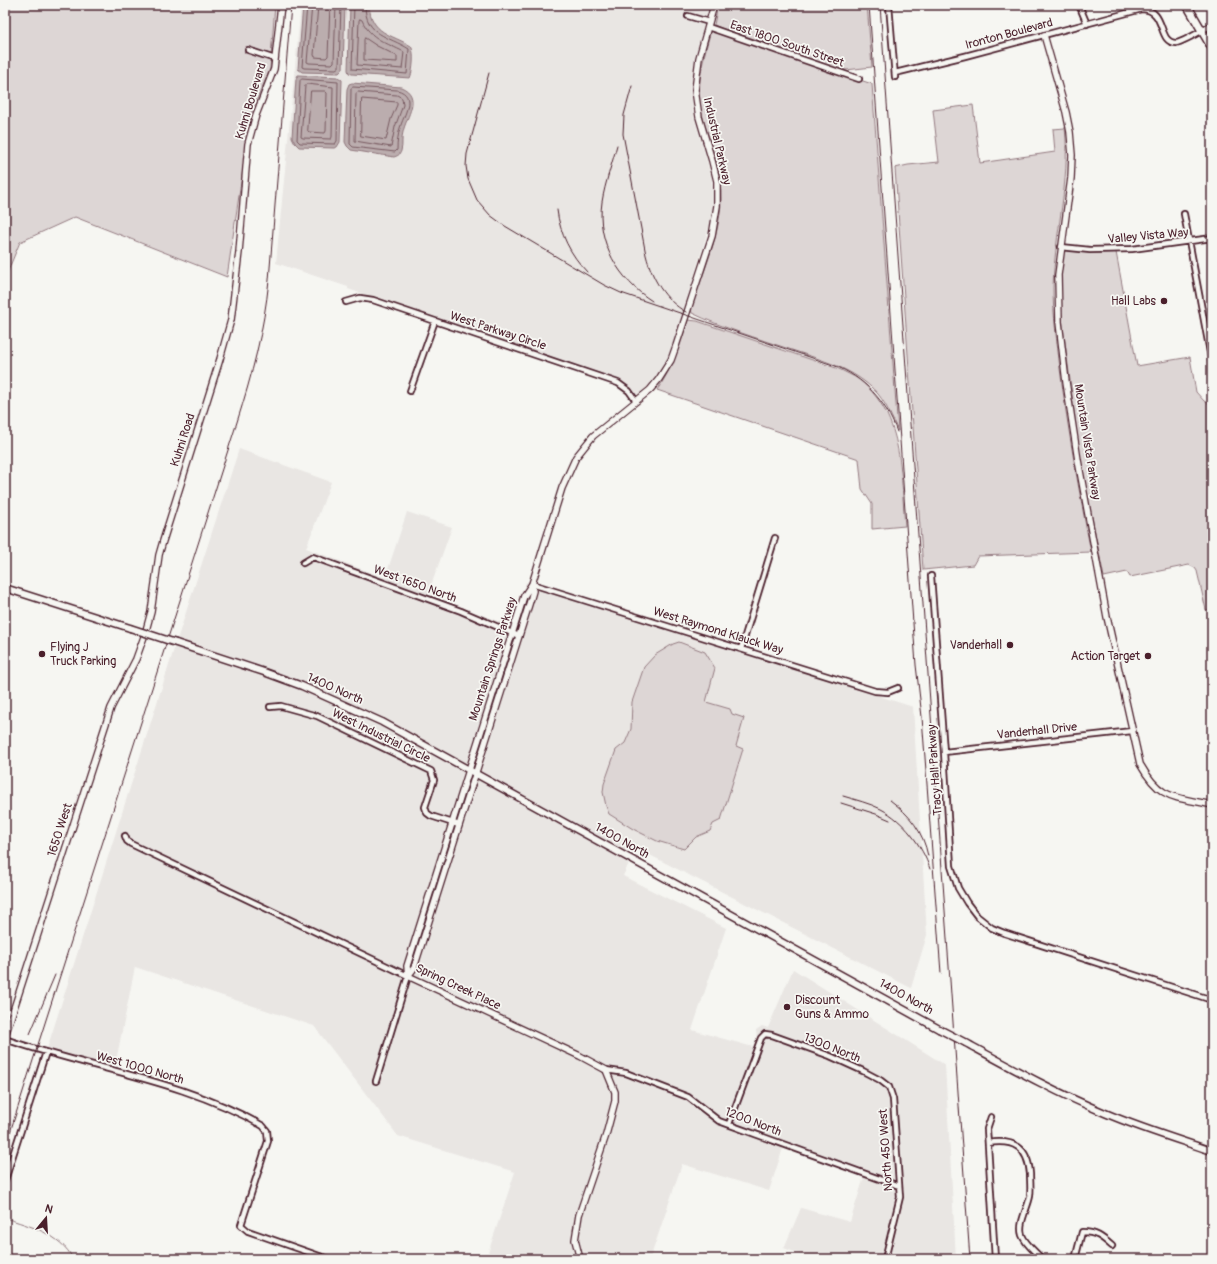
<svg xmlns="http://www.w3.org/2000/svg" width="1217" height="1264" viewBox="0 0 1217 1264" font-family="Pangolin,sans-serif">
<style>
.built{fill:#e9e6e3}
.green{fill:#ddd6d5;stroke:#947a80}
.water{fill:#bbadae;stroke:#8e747a}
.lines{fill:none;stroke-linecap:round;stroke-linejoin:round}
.shore{stroke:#77585f;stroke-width:1}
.stream{stroke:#8e747a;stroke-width:1}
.minor-casing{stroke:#4a1f2b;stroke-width:8}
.tertiary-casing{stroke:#4a1f2b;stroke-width:8}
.secondary-casing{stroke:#4a1f2b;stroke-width:9}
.primary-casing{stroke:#4a1f2b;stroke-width:10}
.minor{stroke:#f6f6f2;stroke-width:4.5}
.tertiary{stroke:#f6f6f2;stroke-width:5.5}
.secondary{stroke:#f6f6f2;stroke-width:6}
.primary{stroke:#f6f6f2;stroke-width:7}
.rail{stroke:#4a1f2b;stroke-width:1}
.secondary-bridge-casing{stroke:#4a1f2b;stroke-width:9;stroke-linecap:butt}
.secondary-bridge{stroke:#f6f6f2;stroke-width:6}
.poi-dot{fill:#4a1f2b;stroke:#f6f6f2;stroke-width:1.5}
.labels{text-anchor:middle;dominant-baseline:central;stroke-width:3.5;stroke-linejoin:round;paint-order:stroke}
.street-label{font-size:12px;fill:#4a1f2b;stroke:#f6f6f2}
.poi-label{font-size:12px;fill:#4a1f2b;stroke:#f6f6f2;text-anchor:end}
</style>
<rect width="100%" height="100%" fill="#f6f6f2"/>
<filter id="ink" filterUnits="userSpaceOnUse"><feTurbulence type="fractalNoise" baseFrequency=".025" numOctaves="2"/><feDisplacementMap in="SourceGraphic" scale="8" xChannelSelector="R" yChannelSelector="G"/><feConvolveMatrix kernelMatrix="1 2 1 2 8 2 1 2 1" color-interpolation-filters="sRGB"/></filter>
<g filter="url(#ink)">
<!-- built -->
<path class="built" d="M301 5H711L696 54 693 72 692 90 694 116 712 178 714 202 712 218 670 353 656 377 642 394H636L626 383 619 380 348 289V287L276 263Z
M239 449 331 482 306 548 385 578 407 512 452 527 428 594 505 624 509 623 513 619 526 582 913 707 927 935 911 988 636 848 623 876 726 928 692 1030 753 1047 757 1039 756 1030 762 1026 768 1028 793 969 945 1065 956 1259H806L807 1257 784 1248 801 1208 850 1222 865 1174 784 1145 769 1191 682 1164 650 1259H486L515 1172 398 1136 314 1026 135 967 114 1071 46 1052 176 643Z"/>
<!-- green -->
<path class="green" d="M5 5H275L270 69 251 114 227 277 75 217 20 242 5 278Z
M718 5H867L872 67 846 70 828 67 766 43 743 37 714 25Z
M711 30 872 84 898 431C892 418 887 405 878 394 855 368 821 360 789 349 757 338 723 328 692 313L691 309C702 275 723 229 721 192 720 163 707 138 701 110 696 83 704 56 711 30Z
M973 105 980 163 1055 152 1053 129 1065 128C1071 182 1054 234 1053 288 1053 315 1057 342 1060 369 1068 431 1079 491 1091 552L978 556 973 565 923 570 895 168 908 165 939 162 933 110Z
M1069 250 1116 252 1137 366 1190 357 1196 392 1204 401 1212 405V609L1206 610 1197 571 1195 568 1189 565 1130 577 1127 572 1104 577 1081 463 1064 335 1061 308V276L1062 255 1064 251Z
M688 320 697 321 839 369C844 372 850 374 855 377 905 411 900 474 905 526L872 529V504L862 489 859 459 657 390C672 369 680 345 688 320Z
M679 642 705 652 715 668 706 702 730 709 732 714 744 718 736 746 743 749 721 820 713 824 710 831 696 837 684 849 657 841 633 829 609 814 606 806 603 792 604 784 616 750 625 743 631 729 632 702 644 667 655 655 673 644Z"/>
<!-- water -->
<path class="water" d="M303 5H345L343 69 339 73 302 72 298 69Z
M350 5H369C371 34 391 34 411 46 415 52 413 72 410 78L352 74 349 73 348 70Z
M298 75 338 77 342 80 340 142 337 147 334 148 299 147 295 143 292 137 296 79Z
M352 83 401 87C423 96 406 117 403 132 401 138 403 145 401 151 400 155 397 156 394 157L351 150 347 146 345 142 347 89 349 84Z"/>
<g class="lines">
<!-- shore -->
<path class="shore" d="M307 5 302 67 304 68 336 69 339 67 341 5
M312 5 307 62 309 63 332 64 334 62 336 5
M318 5 314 55 315 57 326 58 328 56 330 5
M354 5 352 69 407 74 409 49C389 36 365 36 365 5
M360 19 362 20C370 39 387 43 404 52L402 69 357 65 359 21Z
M365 38 377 46 397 56V62L364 60V40Z
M302 79 338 82 337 141 335 144 300 143 297 140 300 81Z
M307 84 333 87 332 137 331 139 303 138 301 137 305 86Z
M353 87 397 90C418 95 403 116 400 128 398 135 397 142 397 150L395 152 353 147 350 144 351 89Z
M311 91H325L327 93 326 131 325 133 309 132 308 131Z
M358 92 397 95 402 98 403 105 395 127 391 147 355 141 356 94Z
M362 99 397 102V105L391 119 386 140 361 136Z"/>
<!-- stream -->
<path class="stream" d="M5 1218C30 1226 61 1234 73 1259"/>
<defs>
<path id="minor" d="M889 5 895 77
M1079 5 1087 24
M688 16 709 22
M708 27 859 79
M248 50 275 59
M895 73 965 56 1142 9C1167 10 1157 43 1176 43 1183 42 1205 29 1212 25
M1184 214 1212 363
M1061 247 1090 250 1132 249 1212 238
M346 302 360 298 373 300 618 383 629 391 636 401
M410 391 435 321
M303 563 313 557 461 611 519 636
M931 576 944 752 951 866 958 888 967 903 977 916 992 928 1004 933 1212 1000
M532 584 875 691 888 692 898 688
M741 649 775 538
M270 707 281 706 317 716 431 771 434 780 425 807 427 813 431 816 459 825
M944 752 1132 731
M125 836 127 841 131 844 408 976 376 1081
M5 1039C90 1069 184 1080 263 1126L267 1131 268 1141 241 1225 248 1231 328 1259
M606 1070 626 1073 688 1097 719 1121 899 1186
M991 1117 987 1129 995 1259
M729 1124 761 1038 765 1034 772 1035 830 1056 863 1071 880 1080 889 1087 893 1099 900 1197 885 1259
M988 1143C1014 1139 1028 1147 1030 1174 1030 1181 1031 1189 1030 1196 1028 1208 1018 1223 1022 1235 1025 1244 1036 1252 1042 1259
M5 1180 46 1052
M1075 1259 1082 1232C1096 1232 1102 1237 1112 1246"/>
<path id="tertiary" d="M1044 35 1066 112 1070 132 1072 155 1071 178 1058 275 1059 322 1066 382 1078 460 1107 617 1140 764C1161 801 1174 796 1212 805
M408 976 407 966 524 596 532 584 562 488 576 457 593 436 650 390 659 379 671 360 676 346 712 236 717 206V181L712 161 699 117 695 90 699 58 714 5
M408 976 580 1056 606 1070 615 1092V1101L606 1135 579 1215 575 1240 580 1259
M408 976 414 968 531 598 533 591 532 584
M5 1036 111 708 136 659 145 634 151 612 159 555 163 541 220 359 231 320 239 252 248 144 256 115 274 69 281 5"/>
<path id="secondary" d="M5 588 130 628
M176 643 264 672 302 686 382 722 939 1029
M966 1043C1012 1068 1057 1093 1105 1113 1140 1128 1176 1139 1212 1151"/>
<path id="primary" d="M1187 5 1212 48"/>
</defs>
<!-- minor casing -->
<use href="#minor" class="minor-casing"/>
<!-- tertiary casing -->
<use href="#tertiary" class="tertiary-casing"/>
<!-- secondary casing -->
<use href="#secondary" class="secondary-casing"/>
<!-- primary casing -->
<use href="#primary" class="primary-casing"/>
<!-- minor -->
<use href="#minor" class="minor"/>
<!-- tertiary -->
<use href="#tertiary" class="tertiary"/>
<!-- secondary -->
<use href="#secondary" class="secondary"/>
<!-- primary -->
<use href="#primary" class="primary"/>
<!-- rail -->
<path class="rail" d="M869 5 916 665 922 717 941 973
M880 5 970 1259
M489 73 467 154 466 166 468 179 477 200 490 215 505 226 604 285 621 293 833 365C864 377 886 401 897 432
M632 86 624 115 623 134 646 255C652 278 664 300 686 312
M617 145C612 164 605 183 602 202 596 242 619 280 652 301
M557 210C560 234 570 254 587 272
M843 796C856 800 869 803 881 809 904 821 922 845 930 869
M890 800C910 815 923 831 928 856
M841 803 876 814 890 820
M30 1034 55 975
M5 1148 237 422C252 375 264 330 269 280L291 5"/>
<defs>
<path id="secondary-bridge" d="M130 628 176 643
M939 1029 966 1043"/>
</defs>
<!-- secondary-bridge casing -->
<use href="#secondary-bridge" class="secondary-bridge-casing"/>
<!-- secondary-bridge -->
<use href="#secondary-bridge" class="secondary-bridge"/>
</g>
</g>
<!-- markers -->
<g class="poi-dot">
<circle cx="1164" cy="301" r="4"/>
<circle cx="1010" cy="645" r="4"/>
<circle cx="42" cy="654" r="4"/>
<circle cx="1148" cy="656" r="4"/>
<circle cx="787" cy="1007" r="4"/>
</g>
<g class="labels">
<!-- street labels -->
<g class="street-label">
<text transform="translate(1009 34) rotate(-15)">Ironton Boulevard</text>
<text transform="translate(787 44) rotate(19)">East 1800 South Street</text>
<text transform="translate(251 101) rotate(-73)">Kuhni Boulevard</text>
<text transform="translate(717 141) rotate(77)">Industrial Parkway</text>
<text transform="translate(1148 236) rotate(-5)">Valley Vista Way</text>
<text transform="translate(498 331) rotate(18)">West Parkway Circle</text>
<text transform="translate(183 440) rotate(-72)">Kuhni Road</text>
<text transform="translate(1087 442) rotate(81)">Mountain Vista Parkway</text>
<text transform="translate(415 584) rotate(20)">West 1650 North</text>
<text transform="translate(718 631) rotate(17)">West Raymond Klauck Way</text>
<text transform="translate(493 659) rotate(-72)">Mountain Springs Parkway</text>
<text transform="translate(335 689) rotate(24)">1400 North</text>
<text transform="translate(1037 731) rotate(-6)">Vanderhall Drive</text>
<text transform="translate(381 736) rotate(26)">West Industrial Circle</text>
<text transform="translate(935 770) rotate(-94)">Tracy Hall Parkway</text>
<text transform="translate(60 830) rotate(-72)">1650 West</text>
<text transform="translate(622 841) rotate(29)">1400 North</text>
<text transform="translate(458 987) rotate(25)">Spring Creek Place</text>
<text transform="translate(906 997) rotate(29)">1400 North</text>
<text transform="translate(832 1048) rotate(22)">1300 North</text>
<text transform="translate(140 1068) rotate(16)">West 1000 North</text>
<text transform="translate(753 1122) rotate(21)">1200 North</text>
<text transform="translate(886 1150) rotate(-94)">North 450 West</text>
</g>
<!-- poi labels -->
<g class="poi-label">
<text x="1156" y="301">Hall Labs</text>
<text x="1002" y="645">Vanderhall</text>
<text x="50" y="647" text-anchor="start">Flying J<tspan x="50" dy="14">Truck Parking</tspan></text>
<text x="1140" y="656">Action Target</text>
<text x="795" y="1000" text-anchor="start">Discount<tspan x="795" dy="14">Guns &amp; Ammo</tspan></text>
</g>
</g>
<!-- margin -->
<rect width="1217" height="1264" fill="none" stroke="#f6f6f2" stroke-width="20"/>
<rect x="10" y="10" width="1197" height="1244" fill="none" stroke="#4a1f2b" stroke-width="1.5" filter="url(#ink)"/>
<!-- north arrow -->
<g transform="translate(46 1218) rotate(18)" stroke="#f6f6f2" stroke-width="3" paint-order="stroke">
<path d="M0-3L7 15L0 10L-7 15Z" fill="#4a1f2b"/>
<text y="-6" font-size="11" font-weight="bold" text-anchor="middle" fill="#4a1f2b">N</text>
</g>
</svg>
